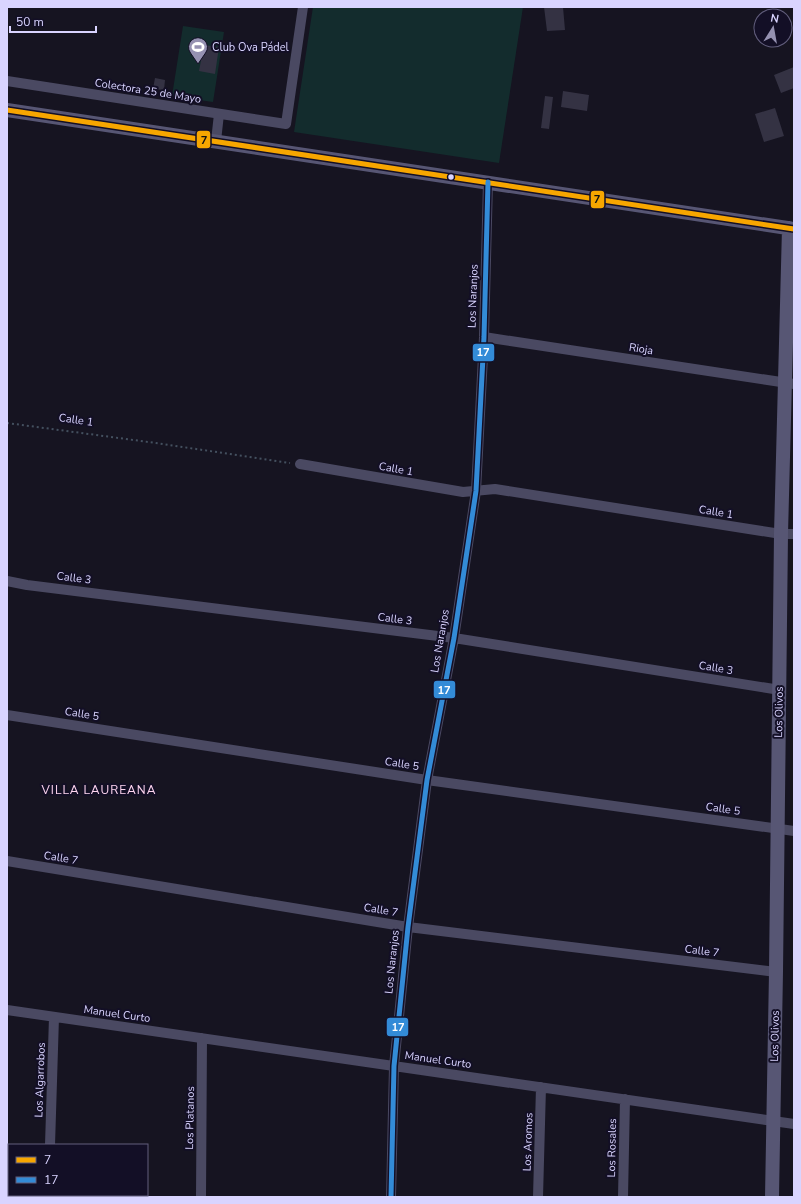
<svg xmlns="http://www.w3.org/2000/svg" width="801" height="1204" viewBox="0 0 801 1204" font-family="'Nunito Sans',sans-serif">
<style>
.green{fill:#132c2d}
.building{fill:#343243}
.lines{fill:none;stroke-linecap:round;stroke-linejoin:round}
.path{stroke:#44505f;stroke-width:2;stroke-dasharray:2 3;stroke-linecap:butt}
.street{stroke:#4a4962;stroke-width:10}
.secondary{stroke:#575674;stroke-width:14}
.bus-1-casing{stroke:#130f26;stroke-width:8}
.bus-2-casing{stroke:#130f26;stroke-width:8}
.bus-1{stroke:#f7a600;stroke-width:5}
.bus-2{stroke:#338bd7;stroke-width:5}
.bus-dot{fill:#d9d4ff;stroke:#130f26;stroke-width:1.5}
.labels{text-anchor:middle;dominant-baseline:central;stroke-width:4;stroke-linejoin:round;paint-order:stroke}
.poi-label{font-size:11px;fill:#d9d4ff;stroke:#130f26;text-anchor:start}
.street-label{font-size:11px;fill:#d9d4ff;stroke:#130f26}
.neighbourhood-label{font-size:12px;letter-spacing:1px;fill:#ffd6f0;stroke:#130f26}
.line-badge{stroke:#130f26;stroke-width:1.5}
.badge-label{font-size:11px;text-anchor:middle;font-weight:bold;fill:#fff}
.pale-badge-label{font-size:11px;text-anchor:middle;font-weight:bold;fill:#111}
</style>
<rect width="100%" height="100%" fill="#161421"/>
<!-- green -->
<path class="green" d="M313 7H523L499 163 294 132Z
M183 26 224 32 213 102 172 96Z"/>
<!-- building -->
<path class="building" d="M544 7H563L565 30 547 31Z
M761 21V38L755 24Z
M204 45 219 47 215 74 199 71Z
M794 67V88L781 93 774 75Z
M155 78 165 80 164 90 153 89Z
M563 91 589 95 587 111 561 107Z
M545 96 553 97 549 129 541 128Z
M775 108 784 136 764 142 755 114Z"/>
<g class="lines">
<!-- path -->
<path class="path" d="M7 423 156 443 290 463"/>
<!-- street -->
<path class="street" d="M7 81 286 124 303 7
M216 141 219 114
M484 337 794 384
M300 464 463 492 495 489 781 534H794
M7 581 27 585 454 638 780 690
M7 715 427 780 794 831
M7 861 408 927 776 972
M7 1010 794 1124
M50 1145 54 1017
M7 1162H9
M48 1197 49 1195
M201 1197 202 1038
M391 1197 394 1066 408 927 427 780 454 638 476 491 484 337 488 182
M538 1197 541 1087
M623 1197 625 1099"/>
<!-- secondary -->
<path class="secondary" d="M7 110 794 229
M772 1197 776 972 781 534 789 228"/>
<defs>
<path id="bus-1" d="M7 110 794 229"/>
<path id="bus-2" d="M391 1197 394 1066 408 927 427 780 454 638 476 491 484 337 488 182"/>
</defs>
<!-- bus-1 casing -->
<use href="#bus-1" class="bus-1-casing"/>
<!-- bus-2 casing -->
<use href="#bus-2" class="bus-2-casing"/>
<!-- bus-1 -->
<use href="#bus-1" class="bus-1"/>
<!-- bus-2 -->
<use href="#bus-2" class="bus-2"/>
</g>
<!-- icons -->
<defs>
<symbol id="stadium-pin" viewBox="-11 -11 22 30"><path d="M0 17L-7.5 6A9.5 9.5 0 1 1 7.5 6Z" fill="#9591b1" stroke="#130f26"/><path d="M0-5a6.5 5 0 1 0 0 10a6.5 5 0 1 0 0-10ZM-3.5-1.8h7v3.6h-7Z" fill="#fff"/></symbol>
</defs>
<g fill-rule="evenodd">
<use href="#stadium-pin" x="187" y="36" width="22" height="30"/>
</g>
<!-- markers -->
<circle class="bus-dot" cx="451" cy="177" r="3.5"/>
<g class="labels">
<!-- poi labels -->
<g class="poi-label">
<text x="212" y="47">Club Ova Pádel</text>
</g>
<!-- street labels -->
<g class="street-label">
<text transform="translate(148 91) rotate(9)">Colectora 25 de Mayo</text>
<text transform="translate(473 296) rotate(-88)">Los Naranjos</text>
<text transform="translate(641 349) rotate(9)">Rioja</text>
<text transform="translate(76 420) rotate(8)">Calle 1</text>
<text transform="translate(396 469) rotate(10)">Calle 1</text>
<text transform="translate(716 512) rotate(9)">Calle 1</text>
<text transform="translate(74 578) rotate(7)">Calle 3</text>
<text transform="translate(395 619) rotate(7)">Calle 3</text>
<text transform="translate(440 641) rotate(-80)">Los Naranjos</text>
<text transform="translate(716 668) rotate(9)">Calle 3</text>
<text transform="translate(779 712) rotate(-89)">Los Olivos</text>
<text transform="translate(82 714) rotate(9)">Calle 5</text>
<text transform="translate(402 764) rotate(9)">Calle 5</text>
<text transform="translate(723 809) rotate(8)">Calle 5</text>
<text transform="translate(61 858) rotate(9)">Calle 7</text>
<text transform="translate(381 910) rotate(9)">Calle 7</text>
<text transform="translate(702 951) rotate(7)">Calle 7</text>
<text transform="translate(392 962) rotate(-84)">Los Naranjos</text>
<text transform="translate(117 1014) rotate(8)">Manuel Curto</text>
<text transform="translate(775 1036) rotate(-89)">Los Olivos</text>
<text transform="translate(438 1060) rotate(8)">Manuel Curto</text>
<text transform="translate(40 1080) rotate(-88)">Los Algarrobos</text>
<text transform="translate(190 1118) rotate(-89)">Los Platanos</text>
<text transform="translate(528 1142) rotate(-88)">Los Aromos</text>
<text transform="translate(612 1148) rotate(-89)">Los Rosales</text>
</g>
<!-- neighbourhood labels -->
<g class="neighbourhood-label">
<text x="99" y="790">VILLA LAUREANA</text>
</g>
</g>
<g class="line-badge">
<rect x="196" y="130" width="15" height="19" rx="4" fill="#f7a600"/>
<rect x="590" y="190" width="15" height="19" rx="4" fill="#f7a600"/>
<rect x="472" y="343" width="23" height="19" rx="4" fill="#338bd7"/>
<rect x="433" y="680" width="23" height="19" rx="4" fill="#338bd7"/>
<rect x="386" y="1017" width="23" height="20" rx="4" fill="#338bd7"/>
</g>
<g class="badge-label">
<text x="483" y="356">17</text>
<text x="444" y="694">17</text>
<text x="398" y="1031">17</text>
</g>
<g class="pale-badge-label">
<text x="204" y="144">7</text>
<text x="597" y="203">7</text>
</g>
<!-- border -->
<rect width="801" height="1204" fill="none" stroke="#d9d4ff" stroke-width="16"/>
<!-- legend -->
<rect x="8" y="1144" width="140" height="52" fill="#130f26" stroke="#625e7d"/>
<rect x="16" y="1157" width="20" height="6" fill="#f7a600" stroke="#625e7d"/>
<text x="44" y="1164" font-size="12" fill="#d9d4ff">7</text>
<rect x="16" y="1177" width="20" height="6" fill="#338bd7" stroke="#625e7d"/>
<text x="44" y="1184" font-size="12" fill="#d9d4ff">17</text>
<!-- north arrow -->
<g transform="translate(773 28) rotate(11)"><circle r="19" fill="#130f26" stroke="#625e7d"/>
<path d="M0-3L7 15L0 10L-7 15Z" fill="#9591b1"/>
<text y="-6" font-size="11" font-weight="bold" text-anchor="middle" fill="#d9d4ff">N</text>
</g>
<!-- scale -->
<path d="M10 26v6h86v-6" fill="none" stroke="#d9d4ff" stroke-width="2"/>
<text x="16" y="26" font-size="12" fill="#d9d4ff" stroke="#130f26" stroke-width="3" paint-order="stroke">50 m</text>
</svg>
